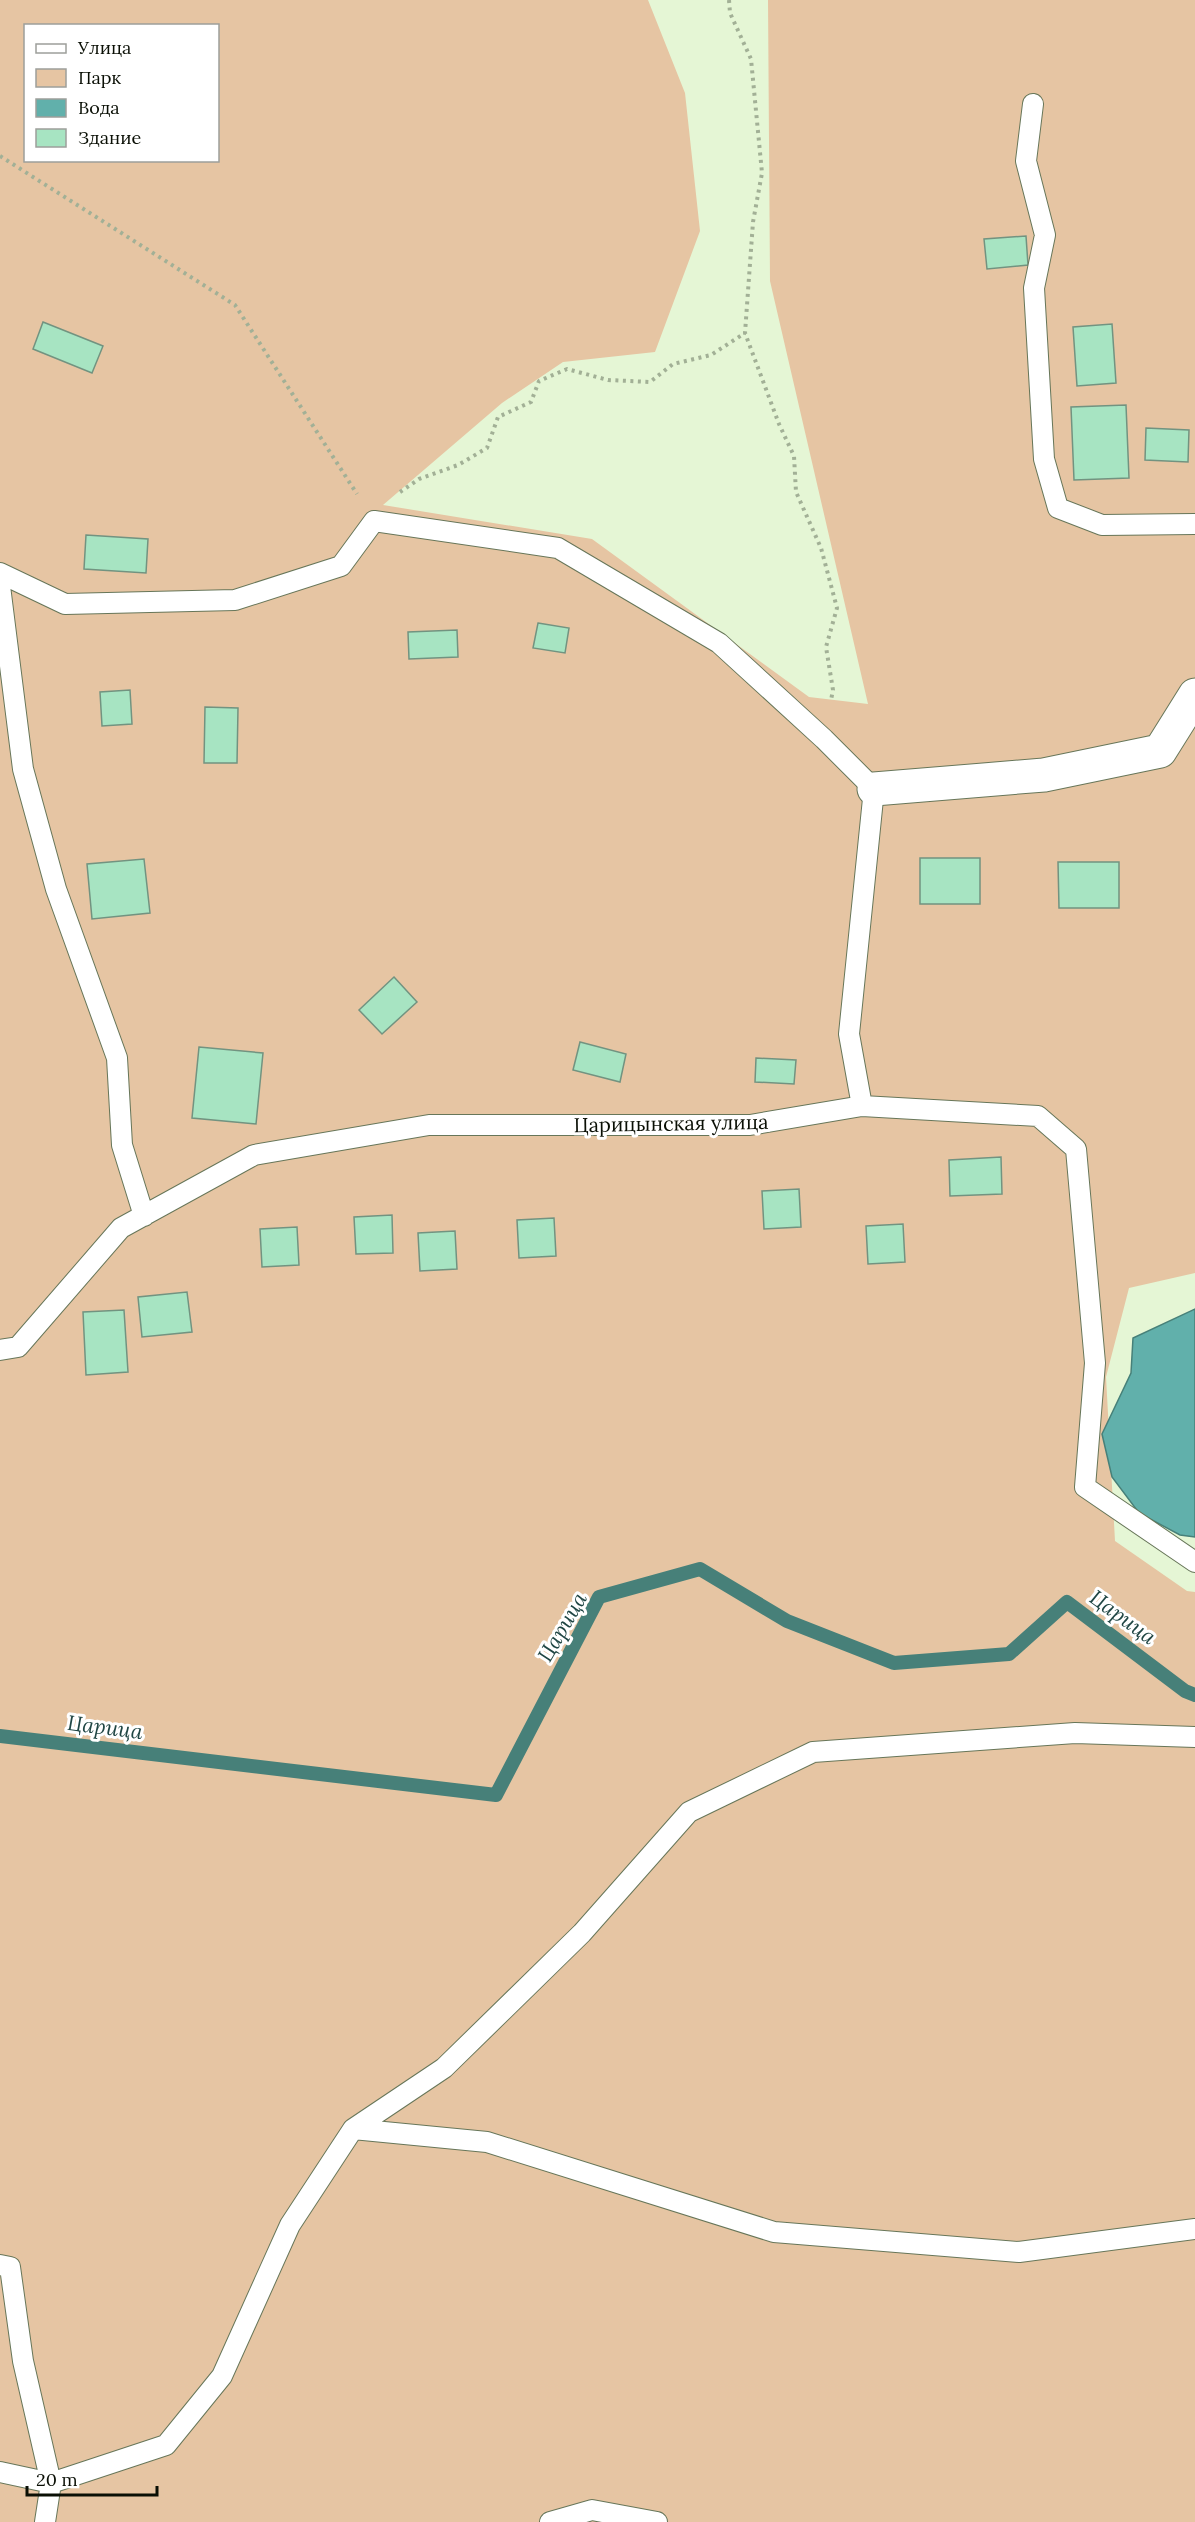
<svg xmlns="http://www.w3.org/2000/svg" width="1195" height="2522" viewBox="0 0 1195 2522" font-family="Lora,serif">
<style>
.green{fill:#e6c5a3;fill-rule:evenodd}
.water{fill:#61b0ab;stroke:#478079;stroke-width:1.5}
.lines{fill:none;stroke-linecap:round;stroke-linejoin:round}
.stream{stroke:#478079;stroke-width:14}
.building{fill:#a7e4c2;stroke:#729380;stroke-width:1.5}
.service-casing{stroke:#677659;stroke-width:22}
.minor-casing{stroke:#677659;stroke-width:35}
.path{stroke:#a2b096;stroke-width:4;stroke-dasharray:3 4.5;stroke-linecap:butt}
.service{stroke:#fff;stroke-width:20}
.minor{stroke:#fff;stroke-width:33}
.labels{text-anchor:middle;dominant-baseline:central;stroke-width:6;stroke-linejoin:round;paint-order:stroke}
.street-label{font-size:20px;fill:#0a0f05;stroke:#fff}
.water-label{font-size:21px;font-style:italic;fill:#204644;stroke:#fff}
</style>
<rect width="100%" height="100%" fill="#e5f6d5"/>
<!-- green -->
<path class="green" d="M0 0H648L685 93 700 231 655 352 563 362 502 403 383 505 592 539 809 697 868 704 770 281 768 0H1195V1273L1129 1288 1106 1377 1115 1541 1187 1591 1195 1592V2522H0ZM26 26H218V160H26Z"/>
<!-- water -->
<path class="water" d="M1195 1309V1537L1180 1535 1139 1513 1112 1477 1102 1434 1131 1373 1133 1338Z"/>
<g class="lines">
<!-- stream -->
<path class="stream" d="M0 1736 496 1795 599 1597 700 1569 787 1621 894 1663 1009 1654 1067 1602 1185 1691 1195 1695"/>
</g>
<!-- building -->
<path class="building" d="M1026 236 1028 265 987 269 984 239Z
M43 322 103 346 92 373 33 349Z
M1112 324 1116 383 1077 386 1073 327Z
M1126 405 1129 478 1074 480 1071 407Z
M1146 428 1189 430 1188 462 1145 460Z
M86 535 148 539 146 573 84 569Z
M538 623 569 628 565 653 533 648Z
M457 630 458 657 409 659 408 632Z
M130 690 132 724 102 726 100 692Z
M205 707 238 708 237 763H204Z
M920 858H980V904H920Z
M144 859 150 913 92 919 87 864Z
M1058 862H1119V908H1059Z
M394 977 417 1002 382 1034 359 1010Z
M580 1042 626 1054 620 1082 573 1070Z
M199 1047 263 1053 256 1124 192 1118Z
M756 1058 796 1060 794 1084 755 1082Z
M1001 1157 1002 1194 950 1196 949 1160Z
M799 1189 801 1227 764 1229 762 1191Z
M392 1215 393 1253 356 1254 354 1217Z
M554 1218 556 1256 519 1258 517 1220Z
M903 1224 905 1262 868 1264 866 1226Z
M297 1227 299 1265 262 1267 260 1229Z
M455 1231 457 1269 420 1271 418 1233Z
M187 1292 192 1332 142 1337 138 1297Z
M124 1310 128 1372 86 1375 83 1312Z"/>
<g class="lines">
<defs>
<path id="service" d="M1033 104 1026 161 1045 235 1034 288 1044 459 1058 508 1102 525 1195 524
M0 573 65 604 235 600 341 566 374 521 558 548 719 643 824 739 874 789 849 1034 862 1106
M0 586 23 769 56 889 117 1058 122 1145 144 1216
M0 1350 18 1347 121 1228 254 1155 429 1125H750L862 1106 1038 1116 1076 1149 1095 1363 1085 1487 1195 1562
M353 2129 487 2142 774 2232 1019 2252 1195 2229
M0 2265 10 2267 23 2361 51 2483 45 2522
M0 2472 51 2483 166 2445 222 2376 290 2225 353 2129 444 2068 582 1933 689 1812 813 1752 1075 1733 1195 1737
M550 2522 592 2510 657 2522"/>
<path id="minor" d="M874 789 1044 775 1160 751 1195 695"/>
</defs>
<!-- service casing -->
<use href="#service" class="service-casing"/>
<!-- minor casing -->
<use href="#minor" class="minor-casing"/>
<!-- path -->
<path class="path" d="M729 0 730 13 751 59 762 173 753 222 745 333 779 424 794 456 796 492 821 548 837 608 826 647 833 690 831 700
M0 156 235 305 357 494
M400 492 419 479 458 465 487 448 498 417 531 402 539 381 567 369 608 380 650 382 673 364 711 355 745 333"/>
<!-- service -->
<use href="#service" class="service"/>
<!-- minor -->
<use href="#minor" class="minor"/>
</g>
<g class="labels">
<!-- street labels -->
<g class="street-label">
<text transform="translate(671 1123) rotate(-1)">Царицынская улица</text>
</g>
<!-- water labels -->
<g class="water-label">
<text transform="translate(1123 1617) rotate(36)">Царица</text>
<text transform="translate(562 1627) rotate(-60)">Царица</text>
<text transform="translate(105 1727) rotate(7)">Царица</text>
</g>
</g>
<!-- legend -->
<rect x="24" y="24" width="195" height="138" fill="#ffffff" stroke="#9d9f9b" stroke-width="1.5"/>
<rect x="36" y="44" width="30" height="9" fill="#ffffff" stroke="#9d9f9b" stroke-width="1.5"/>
<text x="78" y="54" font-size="18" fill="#0a0f05">Улица</text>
<rect x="36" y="69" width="30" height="18" fill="#e6c5a3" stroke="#9d9f9b" stroke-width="1.5"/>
<text x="78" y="84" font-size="18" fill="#0a0f05">Парк</text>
<rect x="36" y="99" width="30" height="18" fill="#61b0ab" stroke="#9d9f9b" stroke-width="1.5"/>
<text x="78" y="114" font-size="18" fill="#0a0f05">Вода</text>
<rect x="36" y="129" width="30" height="18" fill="#a7e4c2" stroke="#9d9f9b" stroke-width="1.5"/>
<text x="78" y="144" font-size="18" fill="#0a0f05">Здание</text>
<!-- scale -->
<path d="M27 2486v9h130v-9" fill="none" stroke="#0a0f05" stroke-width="3"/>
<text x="36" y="2486" font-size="18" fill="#0a0f05" stroke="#ffffff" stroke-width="4.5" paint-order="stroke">20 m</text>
</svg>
